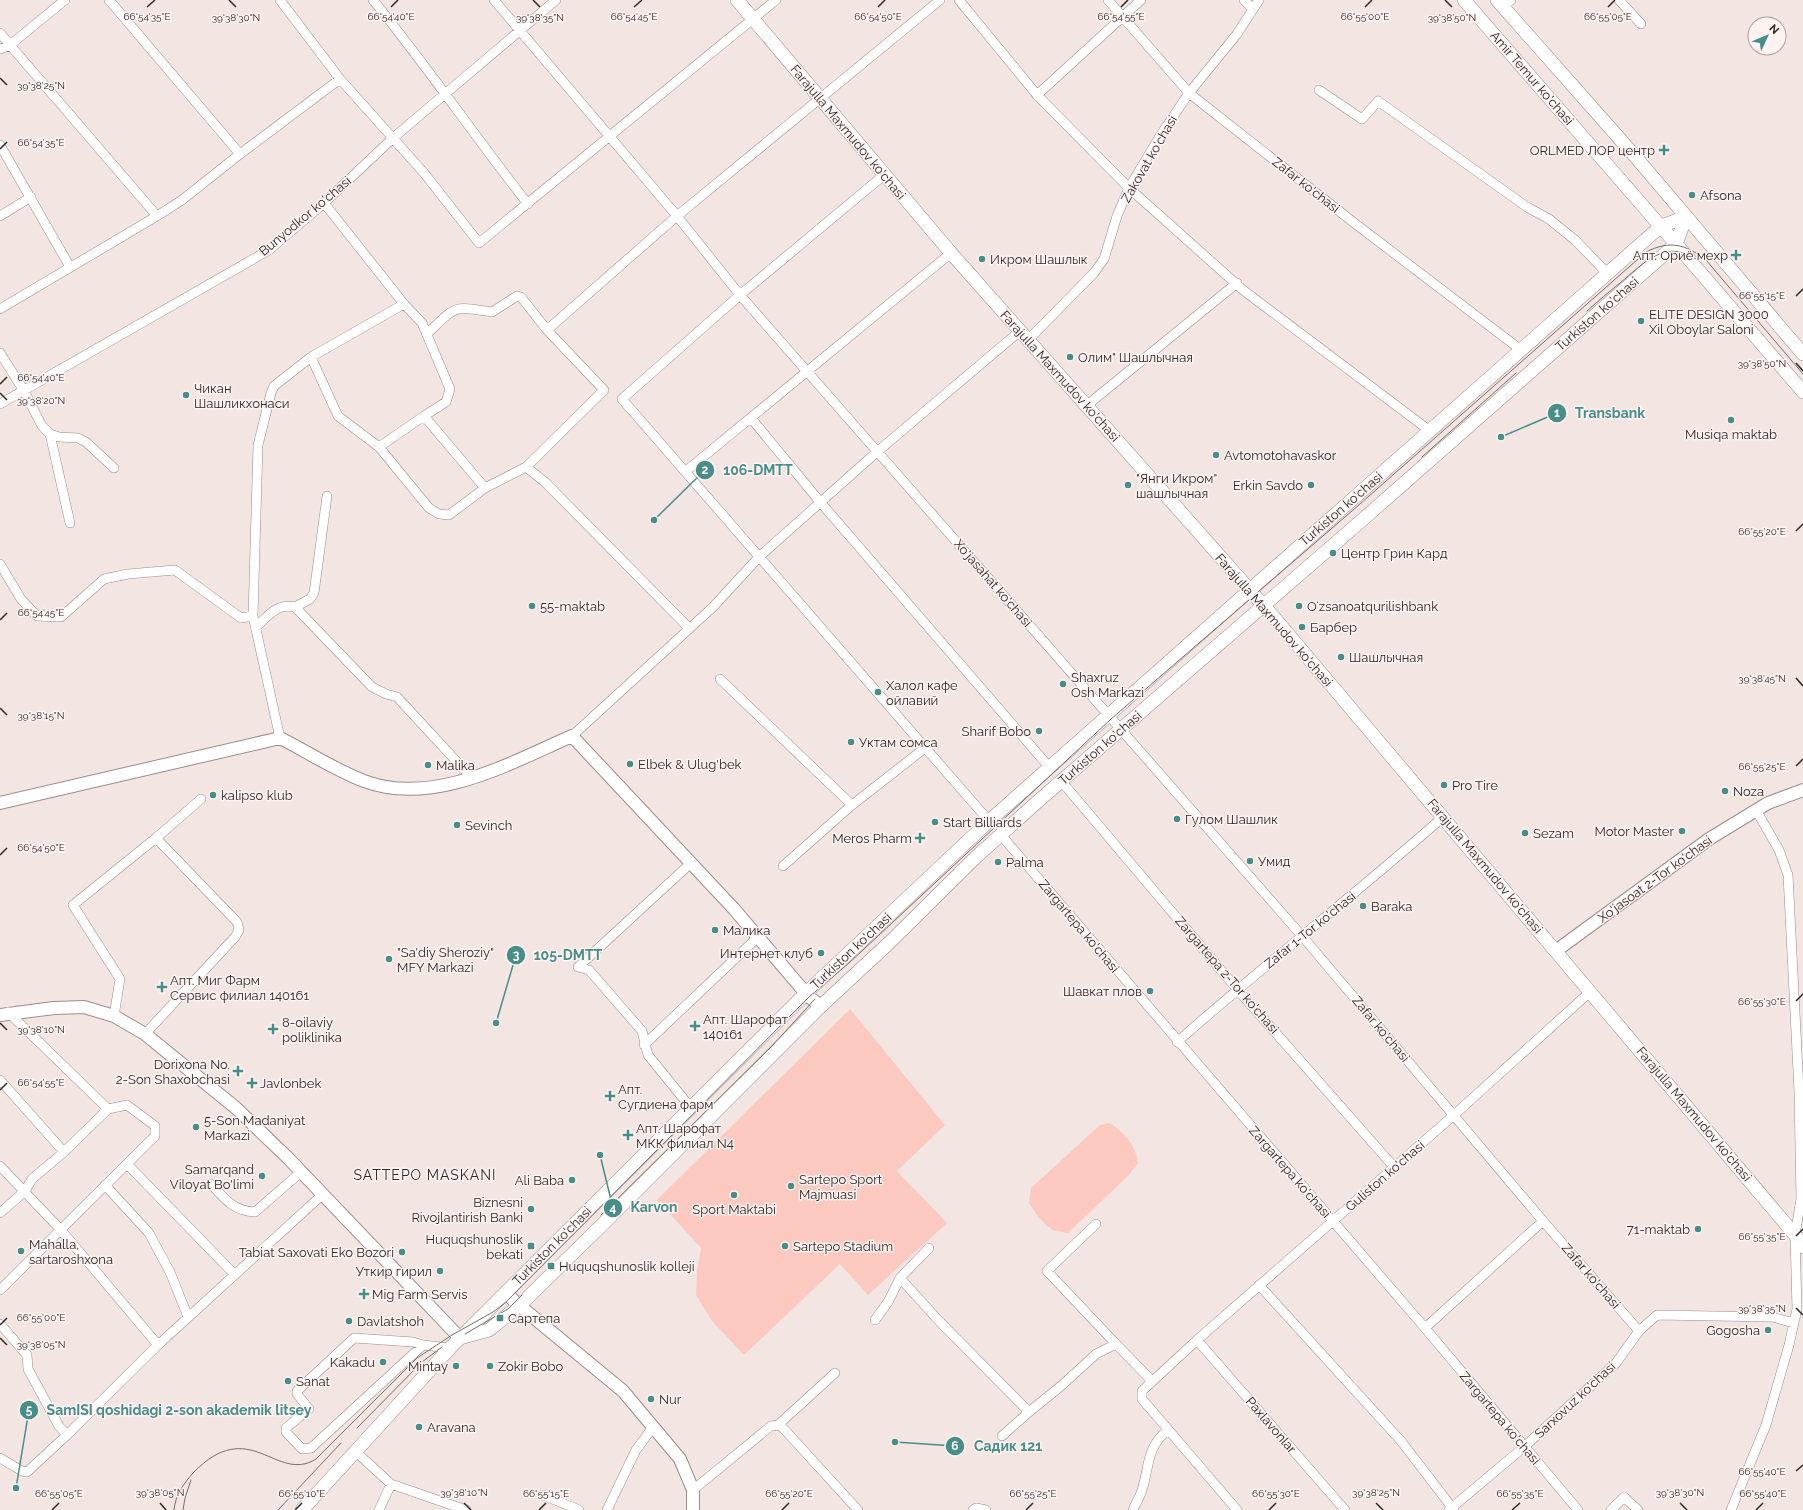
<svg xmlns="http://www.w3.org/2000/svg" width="1803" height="1510" viewBox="0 0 1803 1510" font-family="Raleway,sans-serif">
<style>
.green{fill:#fbc9bf}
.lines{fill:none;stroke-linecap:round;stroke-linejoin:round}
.minor-casing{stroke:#9a8e8b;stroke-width:10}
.tertiary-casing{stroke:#9a8e8b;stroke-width:14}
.secondary-casing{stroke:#9a8e8b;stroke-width:14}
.minor{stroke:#fff;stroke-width:9}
.tertiary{stroke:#fff;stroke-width:12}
.secondary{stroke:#fff;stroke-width:13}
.tram{stroke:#776f6d;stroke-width:1}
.ticks{fill:none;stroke:#2e2928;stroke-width:1.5}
.poi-dot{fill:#478e89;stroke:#fef3f1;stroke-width:1.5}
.labels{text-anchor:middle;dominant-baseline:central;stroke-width:3;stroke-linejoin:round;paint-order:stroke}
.street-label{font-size:13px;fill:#2e2928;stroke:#fef3f1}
.poi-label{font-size:13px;fill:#2e2928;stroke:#fef3f1;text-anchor:start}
.neighbourhood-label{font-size:14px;letter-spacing:1px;fill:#2e2928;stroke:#fef3f1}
.ticks-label{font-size:10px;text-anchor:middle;fill:#2e2928;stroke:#fef3f1;stroke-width:3;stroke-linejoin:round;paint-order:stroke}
.leader{fill:none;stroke:#478e89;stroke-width:1.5}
.callout-dot{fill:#478e89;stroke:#fef3f1;stroke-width:1.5}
.mark-label{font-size:12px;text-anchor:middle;font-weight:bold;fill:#fff}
.callout-label{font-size:14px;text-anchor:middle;font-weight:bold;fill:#478e89;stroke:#fef3f1;stroke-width:3;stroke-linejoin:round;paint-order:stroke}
</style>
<rect width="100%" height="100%" fill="#f3e5e2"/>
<!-- green -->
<path class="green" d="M850 1009 945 1125 897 1171 947 1223 868 1295 840 1264 744 1355 712 1321 696 1295 697 1271 701 1248 657 1200Z
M1109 1123C1124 1131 1136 1146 1138 1163L1128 1176 1068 1233 1052 1230 1040 1219 1029 1203 1031 1188 1100 1125Z"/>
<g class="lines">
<defs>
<path id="minor" d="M109 0 240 154 340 79
M280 0 340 79 424 173 479 243 776 0
M373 0C427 66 475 137 528 204
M494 0 677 216 740 295 1302 936 1543 1221 1639 1331
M959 0 1037 95 1129 188 1243 290 1430 431
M1108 0 1189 93 1353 222 1521 350
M1244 0 1253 9
M1619 0 1641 24
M1503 7 1511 0
M0 33 10 45 65 0
M0 49 10 45 157 216
M1319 90 1362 119 1378 101 1527 207 1549 219 1575 240 1607 273
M1037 95 1141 0
M0 145 70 267
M884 175 740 295 622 399 989 821
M0 216 31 197
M0 309 157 216 182 200 240 154
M547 330 677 216 940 0
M427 334C457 305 452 306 492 312L517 296 521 297 547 330 604 390 526 467
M1028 340 1094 273 1104 259 1117 216 1129 188 1160 136 1189 93 1237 34 1259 0
M0 353 24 391 42 426 50 434 59 437 78 438 86 442 114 468
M311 357 338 416 379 447 429 508 439 514 449 515 485 488 424 416 446 402 450 389 422 323 404 304
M0 404 269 250 324 203 393 138 556 0
M1086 406 1237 283
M751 418 821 503 1050 768
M50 434 70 523
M379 447 424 416
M686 471 951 253
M485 488 526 467 545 482 689 628
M0 564 21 599 37 616 61 617 104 579 128 574 175 570 241 618 253 616
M295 607 372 687 386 694 397 697 471 777
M256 627C269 615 277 603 295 607L310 599 314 593 327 496
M720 679 852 805
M572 736 713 607 759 557 878 451 1020 331
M280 738 253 616 258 445 271 393 274 386 311 357 404 304 324 203
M1062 782 1237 989 1394 1167
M1001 835 1425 1328 1578 1510
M783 866 852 805 925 748
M578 967 589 970 642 1031 648 1055 691 1108
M578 967 691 863
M8 1012 108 1109
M114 1016 120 979 73 905 156 838
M145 1034 235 937 239 930 237 922 156 838 201 799
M1177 1042C1264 965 1356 894 1443 817
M644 1045 758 937
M0 1080 64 1152
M127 1164 235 1275
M0 1166 61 1230 158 1345
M211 1184C225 1199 233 1211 255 1212L301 1172
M105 1185 149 1233 170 1272 188 1317
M0 1213 25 1191 32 1179 64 1152 108 1109 127 1105 155 1126V1136L0 1290
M1096 1224 1047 1271 1116 1344
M929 1248 900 1278 939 1321 1029 1412 1061 1386 1096 1354 1116 1344 1151 1380
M1259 1285 1401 1441 1454 1510
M875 1320 888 1302 900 1278
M0 1324 27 1355 28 1369 59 1426 67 1435 158 1345 322 1195
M1425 1328 1543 1221
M1197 1340 1345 1510
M423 1345 311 1448 302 1449 286 1432V1428L309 1409 297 1394V1391L354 1338 413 1342 423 1345 450 1348
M778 1425 835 1373
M1002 1436 1029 1412
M355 1451 391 1484 466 1510
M0 1458 22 1471 27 1472 67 1435
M693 1490 771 1426 778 1425 783 1428 858 1510
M543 1495 579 1510
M379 1510 391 1484
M607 1510 636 1450 653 1427
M973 1510 976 1508 986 1510
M1133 1510C1135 1504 1139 1499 1141 1493 1150 1468 1145 1448 1168 1430
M1237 1510 1142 1399V1391L1197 1340 1454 1115 1591 991
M1449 1510 1524 1447 1616 1363 1639 1331 1657 1315 1772 1317 1794 1323
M1611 1510 1624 1497 1638 1510
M1731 1510 1766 1425 1789 1345 1797 1309 1795 1235 1801 1199 1799 1091 1788 875 1779 850 1756 810"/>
<path id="tertiary" d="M0 803 280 738C308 752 335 770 364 781 433 807 510 763 572 736L734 909 809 997 821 1006
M1557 950 1709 839 1768 803 1803 790
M0 1015 54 1008 84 1007 114 1016 145 1034 236 1108 288 1158 460 1338
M506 1292 515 1302 623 1391 680 1459 693 1490V1510"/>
<path id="secondary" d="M737 0 951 253 1272 615 1795 1235 1803 1247
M1464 0 1676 244 1803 392
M1497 0 1634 155 1803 354
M460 1338 489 1330 520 1305 604 1223 821 1006 890 942 976 857 1036 803 1361 521 1676 244 1686 217
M302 1510 450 1348 806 993 989 821 1661 226 1686 217"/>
</defs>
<!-- minor casing -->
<use href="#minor" class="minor-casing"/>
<!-- tertiary casing -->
<use href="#tertiary" class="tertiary-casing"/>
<!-- secondary casing -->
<use href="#secondary" class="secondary-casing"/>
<!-- minor -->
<use href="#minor" class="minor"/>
<!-- tertiary -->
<use href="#tertiary" class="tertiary"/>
<!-- secondary -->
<use href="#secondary" class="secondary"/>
<!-- tram -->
<path class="tram" d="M1587 311C1598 301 1609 292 1620 283 1643 264 1665 238 1696 259
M1422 457 1516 373
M601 1215 773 1045 815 999
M465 1334 508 1309 522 1295
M357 1428 422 1362 442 1347
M174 1510C175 1496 184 1483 193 1473 250 1414 276 1484 316 1459L417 1358 452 1335 493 1312 505 1303 809 997 849 963 1111 719 1360 504 1646 252C1670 240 1685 244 1706 260L1803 374
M183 1510 185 1498 191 1480
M278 1510 341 1443"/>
</g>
<!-- ticks -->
<path class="ticks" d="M229 0 236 7M533 0 540 7M1445 0 1452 7M147 7 155 0M391 7 398 0M634 7 642 0M878 7 885 0M1121 7 1128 0M1365 7 1372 0M1608 7 1615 0M0 78 7 85M0 149 7 142M1796 296 1803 289M1796 363 1803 371M0 384 7 377M0 393 7 400M1796 531 1803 524M0 620 7 613M1796 678 1803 686M0 708 7 715M1796 766 1803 759M0 855 7 848M1796 1001 1803 994M0 1023 7 1030M0 1090 7 1083M1796 1236 1803 1229M1796 1308 1803 1315M0 1325 7 1318M0 1338 7 1345M1796 1471 1803 1465M160 1503 166 1510M464 1503 471 1510M1376 1503 1383 1510M1680 1503 1687 1510M52 1510 59 1503M295 1510 302 1503M539 1510 546 1503M782 1510 789 1503M1026 1510 1033 1503M1269 1510 1276 1503M1512 1510 1520 1503M1756 1510 1763 1503"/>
<!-- markers -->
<g class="poi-dot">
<path d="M1662 144h4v4h4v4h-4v4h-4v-4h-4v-4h4z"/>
<circle cx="1692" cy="195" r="4"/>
<path d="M1734 249h4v4h4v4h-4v4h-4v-4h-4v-4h4z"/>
<circle cx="982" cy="259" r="4"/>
<circle cx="1641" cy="321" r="4"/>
<circle cx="1070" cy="357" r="4"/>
<circle cx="186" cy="395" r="4"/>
<circle cx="1731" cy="420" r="4"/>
<circle cx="1216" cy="455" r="4"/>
<circle cx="1128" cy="485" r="4"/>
<circle cx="1311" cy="485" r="4"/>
<circle cx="1333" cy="553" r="4"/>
<circle cx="532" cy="606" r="4"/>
<circle cx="1299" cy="606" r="4"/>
<circle cx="1302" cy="627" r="4"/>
<circle cx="1341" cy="657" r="4"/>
<circle cx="1063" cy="684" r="4"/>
<circle cx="878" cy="692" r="4"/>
<circle cx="1039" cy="731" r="4"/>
<circle cx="851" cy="742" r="4"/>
<circle cx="630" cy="764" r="4"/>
<circle cx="428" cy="765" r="4"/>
<circle cx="1444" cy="785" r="4"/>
<circle cx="1725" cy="791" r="4"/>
<circle cx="213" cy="795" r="4"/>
<circle cx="1177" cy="819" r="4"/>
<circle cx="935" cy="822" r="4"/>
<circle cx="457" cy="825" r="4"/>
<circle cx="1682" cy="831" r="4"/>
<circle cx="1525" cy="833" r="4"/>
<path d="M918 832h4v4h4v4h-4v4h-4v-4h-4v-4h4z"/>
<circle cx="1250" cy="861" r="4"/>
<circle cx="998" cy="862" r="4"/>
<circle cx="1363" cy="906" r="4"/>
<circle cx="715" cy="930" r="4"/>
<circle cx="821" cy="953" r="4"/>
<circle cx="389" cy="959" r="4"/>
<path d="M160 981h4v4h4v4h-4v4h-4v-4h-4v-4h4z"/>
<circle cx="1150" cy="991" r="4"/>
<path d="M693 1020h4v4h4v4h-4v4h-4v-4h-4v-4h4z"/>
<path d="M271 1023h4v4h4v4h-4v4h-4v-4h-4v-4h4z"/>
<path d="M236 1065h4v4h4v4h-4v4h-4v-4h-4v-4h4z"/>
<path d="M250 1077h4v4h4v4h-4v4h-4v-4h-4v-4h4z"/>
<path d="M608 1090h4v4h4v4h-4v4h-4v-4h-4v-4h4z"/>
<circle cx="196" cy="1127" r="4"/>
<path d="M626 1129h4v4h4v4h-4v4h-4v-4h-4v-4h4z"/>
<circle cx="262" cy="1176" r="4"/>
<circle cx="572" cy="1180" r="4"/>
<circle cx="791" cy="1186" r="4"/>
<circle cx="734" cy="1195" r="4"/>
<circle cx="531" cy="1209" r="4"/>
<circle cx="1698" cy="1229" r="4"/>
<rect x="527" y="1242" width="8" height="8" rx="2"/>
<circle cx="785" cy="1246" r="4"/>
<circle cx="21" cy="1251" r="4"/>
<circle cx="402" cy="1252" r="4"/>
<rect x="547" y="1262" width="8" height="8" rx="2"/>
<circle cx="440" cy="1271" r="4"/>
<path d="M362 1288h4v4h4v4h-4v4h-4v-4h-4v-4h4z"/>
<rect x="496" y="1314" width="8" height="8" rx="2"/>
<circle cx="349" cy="1321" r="4"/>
<circle cx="1768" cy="1330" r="4"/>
<circle cx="383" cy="1362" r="4"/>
<circle cx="456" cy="1366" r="4"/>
<circle cx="490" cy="1366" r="4"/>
<circle cx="288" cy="1381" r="4"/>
<circle cx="651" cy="1399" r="4"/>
<circle cx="419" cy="1427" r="4"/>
</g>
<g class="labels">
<!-- street labels -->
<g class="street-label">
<text transform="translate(1532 78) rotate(49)">Amir Temur ko'chasi</text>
<text transform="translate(848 132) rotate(50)">Farajulla Maxmudov ko'chasi</text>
<text transform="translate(1149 159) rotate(-60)">Zakovat ko'chasi</text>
<text transform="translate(1306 185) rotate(38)">Zafar ko'chasi</text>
<text transform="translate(305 216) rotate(-40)">Bunyodkor ko'chasi</text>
<text transform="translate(1597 314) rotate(-41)">Turkiston ko'chasi</text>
<text transform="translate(1060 376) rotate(48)">Farajulla Maxmudov ko'chasi</text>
<text transform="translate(1341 509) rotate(-41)">Turkiston ko'chasi</text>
<text transform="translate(993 583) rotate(49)">Xo'jasahat ko'chasi</text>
<text transform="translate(1274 620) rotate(49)">Farajulla Maxmudov ko'chasi</text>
<text transform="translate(1100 748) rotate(-41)">Turkiston ko'chasi</text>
<text transform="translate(1485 866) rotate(50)">Farajulla Maxmudov ko'chasi</text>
<text transform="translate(1655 879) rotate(-36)">Xo'jasoat 2-Tor ko'chasi</text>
<text transform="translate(1079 926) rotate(50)">Zargartepa ko'chasi</text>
<text transform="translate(1310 930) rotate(-39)">Zafar 1-Tor ko'chasi</text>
<text transform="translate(851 951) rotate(-43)">Turkiston ko'chasi</text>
<text transform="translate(1227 975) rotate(49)">Zargartepa 2-Tor ko'chasi</text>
<text transform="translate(1381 1029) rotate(50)">Zafar ko'chasi</text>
<text transform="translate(1694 1114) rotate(50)">Farajulla Maxmudov ko'chasi</text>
<text transform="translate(1290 1172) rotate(49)">Zargartepa ko'chasi</text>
<text transform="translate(1385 1176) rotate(-41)">Guliston ko'chasi</text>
<text transform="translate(552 1246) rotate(-45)">Turkiston ko'chasi</text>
<text transform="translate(1591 1276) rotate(49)">Zafar ko'chasi</text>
<text transform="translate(1575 1400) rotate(-43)">Sarxovuz ko'chasi</text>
<text transform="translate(1500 1418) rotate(50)">Zargartepa ko'chasi</text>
<text transform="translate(1271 1425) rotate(49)">Paxlavonlar</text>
</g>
<!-- poi labels -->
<g class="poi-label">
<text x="1655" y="150" text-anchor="end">ORLMED ЛОР центр</text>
<text x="1700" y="195">Afsona</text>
<text x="1728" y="255" text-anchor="end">Апт. Ориё мехр</text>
<text x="990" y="259">Икром Шашлык</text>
<text x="1649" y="314">ELITE DESIGN 3000<tspan x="1649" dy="15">Xil Oboylar Saloni</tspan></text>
<text x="1078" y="357">Олим" Шашлычная</text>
<text x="194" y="388">Чикан<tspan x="194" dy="15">Шашликхонаси</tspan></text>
<text x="1731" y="434" text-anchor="middle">Musiqa maktab</text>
<text x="1224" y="455">Avtomotohavaskor</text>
<text x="1136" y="478">"Янги Икром"<tspan x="1136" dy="15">шашлычная</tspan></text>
<text x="1303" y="485" text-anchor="end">Erkin Savdo</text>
<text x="1341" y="553">Центр Грин Кард</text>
<text x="540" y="606">55-maktab</text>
<text x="1307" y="606">Oʻzsanoatqurilishbank</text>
<text x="1310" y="627">Барбер</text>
<text x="1349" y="657">Шашлычная</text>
<text x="1071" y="677">Shaxruz<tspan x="1071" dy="15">Osh Markazi</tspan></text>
<text x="886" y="685">Халол кафе<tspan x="886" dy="15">ойлавий</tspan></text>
<text x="1031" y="731" text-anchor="end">Sharif Bobo</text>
<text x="859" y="742">Уктам сомса</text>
<text x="638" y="764">Elbek &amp; Ulug'bek</text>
<text x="436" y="765">Malika</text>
<text x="1452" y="785">Pro Tire</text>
<text x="1733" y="791">Noza</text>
<text x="221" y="795">kalipso klub</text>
<text x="1185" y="819">Гулом Шашлик</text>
<text x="943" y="822">Start Billiards</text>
<text x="465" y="825">Sevinch</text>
<text x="1674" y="831" text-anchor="end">Motor Master</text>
<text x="1533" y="833">Sezam</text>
<text x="912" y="838" text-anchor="end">Meros Pharm</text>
<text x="1258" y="861">Умид</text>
<text x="1006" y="862">Palma</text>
<text x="1371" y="906">Baraka</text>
<text x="723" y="930">Малика</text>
<text x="397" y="952">"Sa'diy Sheroziy"<tspan x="397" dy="15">MFY Markazi</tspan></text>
<text x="813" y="953" text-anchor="end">Интернет клуб</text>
<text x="170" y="980">Апт. Миг Фарм<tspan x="170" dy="15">Сервис филиал 140161</tspan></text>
<text x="1142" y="991" text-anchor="end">Шавкат плов</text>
<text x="703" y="1019">Апт. Шарофат<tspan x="703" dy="15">140161</tspan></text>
<text x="282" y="1022">8-oilaviy<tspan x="282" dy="15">poliklinika</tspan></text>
<text x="230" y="1064" text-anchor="end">Dorixona No.<tspan x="230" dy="15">2-Son Shaxobchasi</tspan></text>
<text x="260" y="1083">Javlonbek</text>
<text x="618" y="1089">Апт.<tspan x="618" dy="15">Сугдиена фарм</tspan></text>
<text x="204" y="1120">5-Son Madaniyat<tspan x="204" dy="15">Markazi</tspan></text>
<text x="636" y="1128">Апт. Шарофат<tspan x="636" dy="15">МКК филиал N4</tspan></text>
<text x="254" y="1169" text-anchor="end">Samarqand<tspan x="254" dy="15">Viloyat Bo'limi</tspan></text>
<text x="799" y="1179">Sartepo Sport<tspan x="799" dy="15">Majmuasi</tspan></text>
<text x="564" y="1180" text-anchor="end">Ali Baba</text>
<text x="523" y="1202" text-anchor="end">Biznesni<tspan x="523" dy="15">Rivojlantirish Banki</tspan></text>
<text x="734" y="1209" text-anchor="middle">Sport Maktabi</text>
<text x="1690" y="1229" text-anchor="end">71-maktab</text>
<text x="523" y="1239" text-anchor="end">Huquqshunoslik<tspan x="523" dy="15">bekati</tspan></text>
<text x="29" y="1244">Mahalla,<tspan x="29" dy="15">sartaroshxona</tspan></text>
<text x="793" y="1246">Sartepo Stadium</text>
<text x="394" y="1252" text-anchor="end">Tabiat Saxovati Eko Bozori</text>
<text x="559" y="1266">Huquqshunoslik kolleji</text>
<text x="432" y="1271" text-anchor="end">Уткир гирил</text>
<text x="372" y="1294">Mig Farm Servis</text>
<text x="508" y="1318">Сартепа</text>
<text x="357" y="1321">Davlatshoh</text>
<text x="1760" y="1330" text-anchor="end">Gogosha</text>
<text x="375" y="1362" text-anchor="end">Kakadu</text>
<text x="448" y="1366" text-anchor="end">Mintay</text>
<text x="498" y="1366">Zokir Bobo</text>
<text x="296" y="1381">Sanat</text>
<text x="659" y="1399">Nur</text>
<text x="427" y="1427">Aravana</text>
</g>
<!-- neighbourhood labels -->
<g class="neighbourhood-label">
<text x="425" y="1175">SATTEPO MASKANI</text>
</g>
</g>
<g class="ticks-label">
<text x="147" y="20">66°54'35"E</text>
<text x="391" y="20">66°54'40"E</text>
<text x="634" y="20">66°54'45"E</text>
<text x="878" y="20">66°54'50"E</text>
<text x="1121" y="20">66°54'55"E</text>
<text x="1365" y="20">66°55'00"E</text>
<text x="1608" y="20">66°55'05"E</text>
<text x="236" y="21">39°38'30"N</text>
<text x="540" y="21">39°38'35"N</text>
<text x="1452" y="21">39°38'50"N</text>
<text x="41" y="89">39°38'25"N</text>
<text x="41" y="146">66°54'35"E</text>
<text x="1762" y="299">66°55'15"E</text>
<text x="1762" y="367">39°38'50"N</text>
<text x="41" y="381">66°54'40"E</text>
<text x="41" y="404">39°38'20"N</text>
<text x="1762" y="535">66°55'20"E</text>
<text x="41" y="616">66°54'45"E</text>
<text x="1762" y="682">39°38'45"N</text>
<text x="41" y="719">39°38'15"N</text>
<text x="1762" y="770">66°55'25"E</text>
<text x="41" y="851">66°54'50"E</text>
<text x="1762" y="1005">66°55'30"E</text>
<text x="41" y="1033">39°38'10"N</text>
<text x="41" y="1086">66°54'55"E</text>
<text x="1762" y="1240">66°55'35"E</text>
<text x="1762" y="1312">39°38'35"N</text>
<text x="41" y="1321">66°55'00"E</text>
<text x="41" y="1348">39°38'05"N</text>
<text x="1762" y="1475">66°55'40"E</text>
<text x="160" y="1496">39°38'05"N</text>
<text x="464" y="1496">39°38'10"N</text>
<text x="1376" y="1496">39°38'25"N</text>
<text x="1680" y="1496">39°38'30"N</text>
<text x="59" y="1497">66°55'05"E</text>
<text x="302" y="1497">66°55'10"E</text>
<text x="546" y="1497">66°55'15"E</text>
<text x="789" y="1497">66°55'20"E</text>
<text x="1033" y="1497">66°55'25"E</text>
<text x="1276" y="1497">66°55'30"E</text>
<text x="1520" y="1497">66°55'35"E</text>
<text x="1763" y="1497">66°55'40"E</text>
</g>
<!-- callouts -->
<path class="leader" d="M1501 437L1557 413M654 520L705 470M496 1023L516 955M600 1155L613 1208M16 1488L29 1410M895 1442L955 1446"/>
<g class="callout-dot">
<circle cx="1501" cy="437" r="4"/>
<circle cx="654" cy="520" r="4"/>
<circle cx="496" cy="1023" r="4"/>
<circle cx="600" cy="1155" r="4"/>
<circle cx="16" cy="1488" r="4"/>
<circle cx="895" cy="1442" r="4"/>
<circle cx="1557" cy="413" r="10"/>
<circle cx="705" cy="470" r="10"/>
<circle cx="516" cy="955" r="10"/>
<circle cx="613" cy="1208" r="10"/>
<circle cx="29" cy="1410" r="10"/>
<circle cx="955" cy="1446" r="10"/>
</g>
<g class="mark-label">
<text x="1557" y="417">1</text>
<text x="705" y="474">2</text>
<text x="516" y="959">3</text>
<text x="613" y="1212">4</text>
<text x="29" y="1414">5</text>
<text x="955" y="1450">6</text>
</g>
<g class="callout-label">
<text x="1610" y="418">Transbank</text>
<text x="758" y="475">106-DMTT</text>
<text x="568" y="960">105-DMTT</text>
<text x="654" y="1212">Karvon</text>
<text x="179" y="1415">SamISI qoshidagi 2-son akademik litsey</text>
<text x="1008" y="1451">Садик 121</text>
</g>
<!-- north arrow -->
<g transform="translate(1767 36) rotate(46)"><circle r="19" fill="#fef3f1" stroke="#aba2a1"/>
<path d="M0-3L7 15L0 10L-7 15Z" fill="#478e89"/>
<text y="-6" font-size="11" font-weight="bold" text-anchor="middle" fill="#2e2928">N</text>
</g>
</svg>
